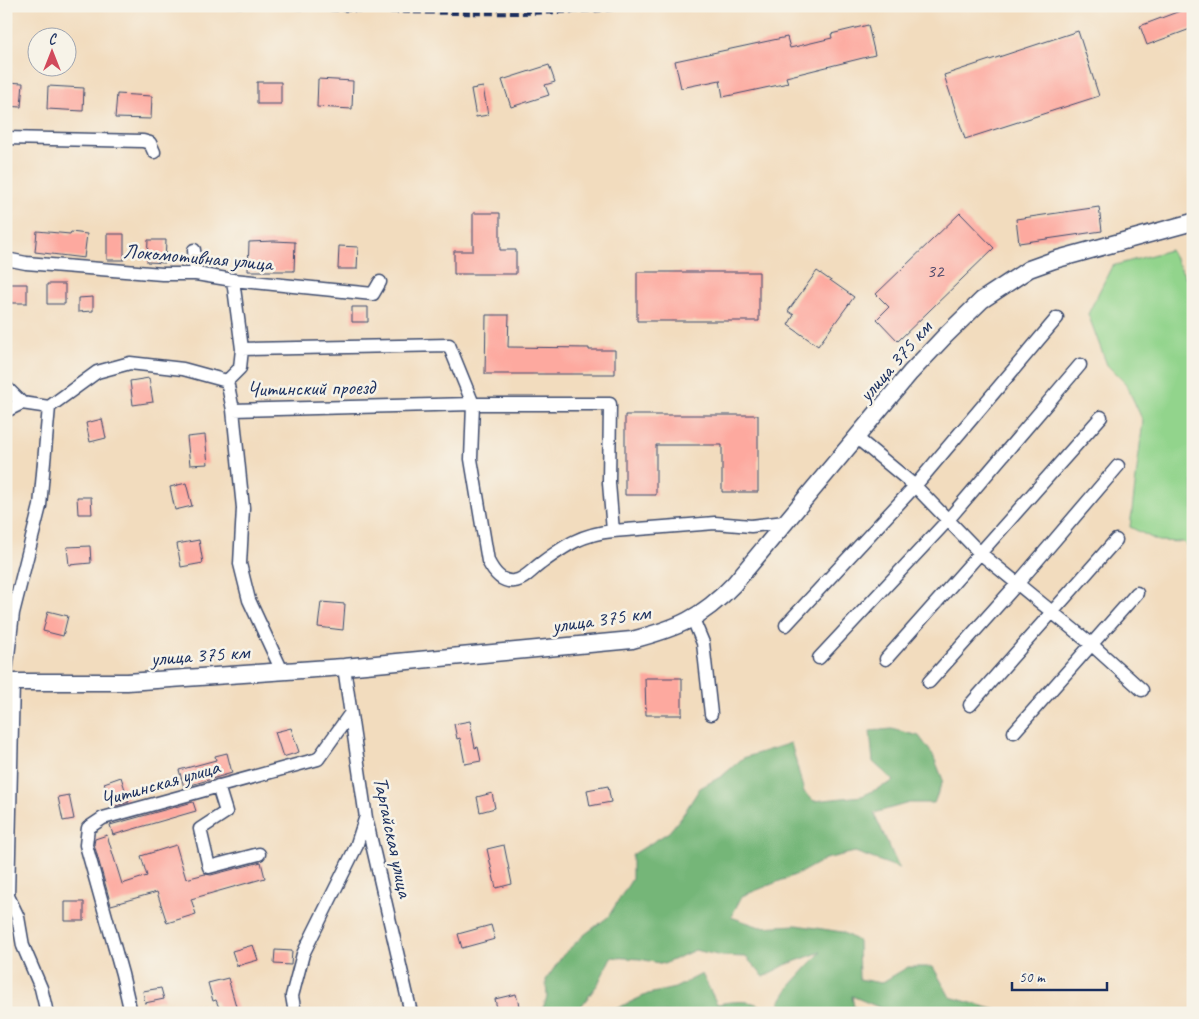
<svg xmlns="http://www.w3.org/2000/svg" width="1199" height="1019" viewBox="0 0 1199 1019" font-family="Caveat,sans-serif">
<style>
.green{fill:#92d48c;stroke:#568275}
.forest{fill:#75b678;stroke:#48726b}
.building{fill:#fda99f}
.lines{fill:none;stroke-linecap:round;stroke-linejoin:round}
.minor-casing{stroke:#3b496c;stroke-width:15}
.major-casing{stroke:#3b496c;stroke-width:19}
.minor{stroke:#fff;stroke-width:12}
.major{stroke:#fff;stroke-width:16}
.rail{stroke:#1b2f5e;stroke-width:4;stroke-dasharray:8 4;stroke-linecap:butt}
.labels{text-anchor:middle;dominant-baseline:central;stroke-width:5;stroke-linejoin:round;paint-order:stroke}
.number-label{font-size:19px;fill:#544e6e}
.street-label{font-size:21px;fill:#1b2f5e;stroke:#f7f3e8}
</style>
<rect width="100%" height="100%" fill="#f7f3e8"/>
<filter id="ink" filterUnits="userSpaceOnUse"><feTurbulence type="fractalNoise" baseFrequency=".02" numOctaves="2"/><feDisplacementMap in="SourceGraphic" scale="10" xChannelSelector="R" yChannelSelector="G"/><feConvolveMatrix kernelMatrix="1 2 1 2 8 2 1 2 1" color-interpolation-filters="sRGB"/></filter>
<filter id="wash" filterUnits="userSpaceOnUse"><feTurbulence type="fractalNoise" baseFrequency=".0096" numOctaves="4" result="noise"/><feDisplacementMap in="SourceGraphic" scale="20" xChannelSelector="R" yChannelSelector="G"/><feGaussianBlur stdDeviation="1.12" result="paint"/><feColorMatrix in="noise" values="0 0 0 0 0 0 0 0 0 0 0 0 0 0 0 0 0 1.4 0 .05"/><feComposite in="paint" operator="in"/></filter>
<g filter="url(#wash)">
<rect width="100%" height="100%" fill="#f2dcbe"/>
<!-- green -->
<path class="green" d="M1170 250 1193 290V552L1183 542 1158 541 1130 527 1143 421 1126 384 1107 365 1088 314 1112 266Z"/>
<!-- forest -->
<path class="forest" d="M892 729 919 736 933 755 943 780 934 803H909L874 813 899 868 855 852 825 859 800 873 742 896 731 917 760 927 796 925 842 932 858 941 859 979 881 983 908 967H933L950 997 1007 1013H880L883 1009 852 996 855 1013H782L780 1002 790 986 821 952 785 965 764 977 746 957 722 956 695 950 664 964 640 959 611 957 598 984 576 1013H541L547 997 546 980 563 955 584 935 608 917 632 879V855L669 832 682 816 700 788 722 776 743 758 791 743 804 792 814 801 862 796 894 781 873 762 870 731Z
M702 974 717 1004C739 1001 753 998 772 1013H607L648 994 675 988Z"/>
<g id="blocks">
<!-- building -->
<path class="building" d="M1193 6V28L1147 45 1140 26Z
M868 25 875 55 786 77 788 83 723 97 720 80 681 88 675 61 787 37 790 48 832 38 831 34Z
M1078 31 1099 96 965 139 944 75Z
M549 65 555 82 545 85 549 95 511 107 502 80Z
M318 79 353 81 352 109 317 107Z
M6 82 23 83 21 107 6 106Z
M257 82H281V104H257Z
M48 86 84 88 83 111 47 109Z
M483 87 488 115 476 117 471 89Z
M117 94 152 96 151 119 115 118Z
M1099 207 1102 231 1019 243 1016 219Z
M473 213H500V250H516V274H454V251H473Z
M960 213 994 248 898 341 877 319 889 307 876 294Z
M37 231 70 234 71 232 87 234 84 258 35 252Z
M107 234H124V260H107Z
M148 240H166L165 263 147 262Z
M274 241 295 242 294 271H248L249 242Z
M339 246 358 247 357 269H338Z
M817 271 854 297 818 346 788 325 794 315 788 311Z
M637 272H759V321H637Z
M10 284H27V303H11Z
M47 284H65V304H47Z
M93 297V311L78 312V298Z
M352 307H368V322H352Z
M486 315H509L508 347 589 348V350H615V374H485Z
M149 378 153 402 133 405 130 381Z
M625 415H758V492H722V445H656V495H625Z
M102 419 106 438 90 442 86 423Z
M205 435 208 464 190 465 187 437Z
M186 483 192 506 175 510 170 487Z
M77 497H91L92 514H78Z
M199 540 203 563 181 567 177 544Z
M90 546 91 563 69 565 67 547Z
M321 602 345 604 343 630 318 627Z
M48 611 68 616 63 636 43 631Z
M645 678H682V715H646Z
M470 721 475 748 478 747 481 761 465 764 460 738 457 739 454 724Z
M291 728 299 752 283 757 275 732Z
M227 753 232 773 184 787 179 770 216 760 215 756Z
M121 777 129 802 112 807 104 783Z
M608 786 611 802 590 806 587 790Z
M492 793 495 808 480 812 477 797Z
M69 795 74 819 63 821 58 797Z
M193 802 196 811 113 835 110 825Z
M107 835 122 884 147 876 141 856 176 845 186 879 205 874 211 875 261 862 265 878 191 899 196 914 167 923 157 892 111 905 94 844 95 839Z
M504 845 512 884 496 888 487 849Z
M65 902H84V921H65Z
M491 925 495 939 462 948 458 934Z
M253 945 258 960 237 966 232 951Z
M275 950 292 951 291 965 274 964Z
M228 978 238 1013H221L216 1000 213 1001 208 983Z
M161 988 164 999 145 1003 143 991Z
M516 994 520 1010 511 1013H498L495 999Z"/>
</g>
</g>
<g filter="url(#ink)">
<use href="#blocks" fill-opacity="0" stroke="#3b496c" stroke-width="1"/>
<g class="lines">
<defs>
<path id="minor" d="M6 138 143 141 150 143 154 152
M194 250 196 274
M6 259 26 263 162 274H196L233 280 373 294 380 282
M242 349 449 345 473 404 471 459 488 561C493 571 501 583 514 581 524 580 532 570 540 564 565 546 581 534 613 531
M227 381 240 368 242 349 233 280
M6 387 22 403
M49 407 97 372 130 363 183 369 227 381 233 410 473 404H610L609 483 613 531 715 523 751 526 785 522
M233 410 243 508 240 564 249 600 282 671
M6 411 22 403 49 407 40 506 13 613 6 673
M857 438 915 486 980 553 1091 644 1142 690
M693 619 703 643 711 714
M786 625 915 486 1057 318
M819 658 947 521 1080 365
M886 659 1101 417
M344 667 366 818 411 1013
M929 682 1018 583 1118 466
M970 705 1116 540
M1014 732 1137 593
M218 786 226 812 200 829 209 867 259 854
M8 896 18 917 23 946 41 988 47 1013
M6 901 8 896 13 682
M131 1013 122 974 86 845 88 828 103 818 318 759 350 714
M295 1013 292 996 303 954 356 847 365 819"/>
<path id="major" d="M6 682H127L344 667 632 640C677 628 701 619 734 584L910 373 945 336 982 300 1029 269 1054 260 1193 222"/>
</defs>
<!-- minor casing -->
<use href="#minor" class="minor-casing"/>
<!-- major casing -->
<use href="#major" class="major-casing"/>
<!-- minor -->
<use href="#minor" class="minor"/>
<!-- major -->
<use href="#major" class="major"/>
<!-- rail -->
<path class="rail" d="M234 6C372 10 511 20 649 6"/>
</g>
</g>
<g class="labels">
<!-- number labels -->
<g class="number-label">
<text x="935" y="271">32</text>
</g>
<!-- street labels -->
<g class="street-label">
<text transform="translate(198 257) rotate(5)">Локомотивная улица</text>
<text transform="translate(895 361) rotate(-49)">улица 375 км</text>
<text transform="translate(311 388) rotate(-1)">Читинский проезд</text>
<text transform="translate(601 619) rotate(-8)">улица 375 км</text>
<text transform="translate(200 655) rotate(-4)">улица 375 км</text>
<text transform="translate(160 783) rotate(-16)">Читинская улица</text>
<text transform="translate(393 837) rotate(78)">Таргайская улица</text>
</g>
</g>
<!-- margin -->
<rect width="1199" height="1019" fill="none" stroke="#f7f3e8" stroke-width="25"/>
<!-- north arrow -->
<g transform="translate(52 52)"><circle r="24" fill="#f7f3e8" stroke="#9fa5b1"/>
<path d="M0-4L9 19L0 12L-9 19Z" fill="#d1495b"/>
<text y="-8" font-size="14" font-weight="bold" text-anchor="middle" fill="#1b2f5e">С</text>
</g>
<!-- scale -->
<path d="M1012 982v8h95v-8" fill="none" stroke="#1b2f5e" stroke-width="2.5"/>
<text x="1019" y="982" font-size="15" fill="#1b2f5e" stroke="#f7f3e8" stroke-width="4" paint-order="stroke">50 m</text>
</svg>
